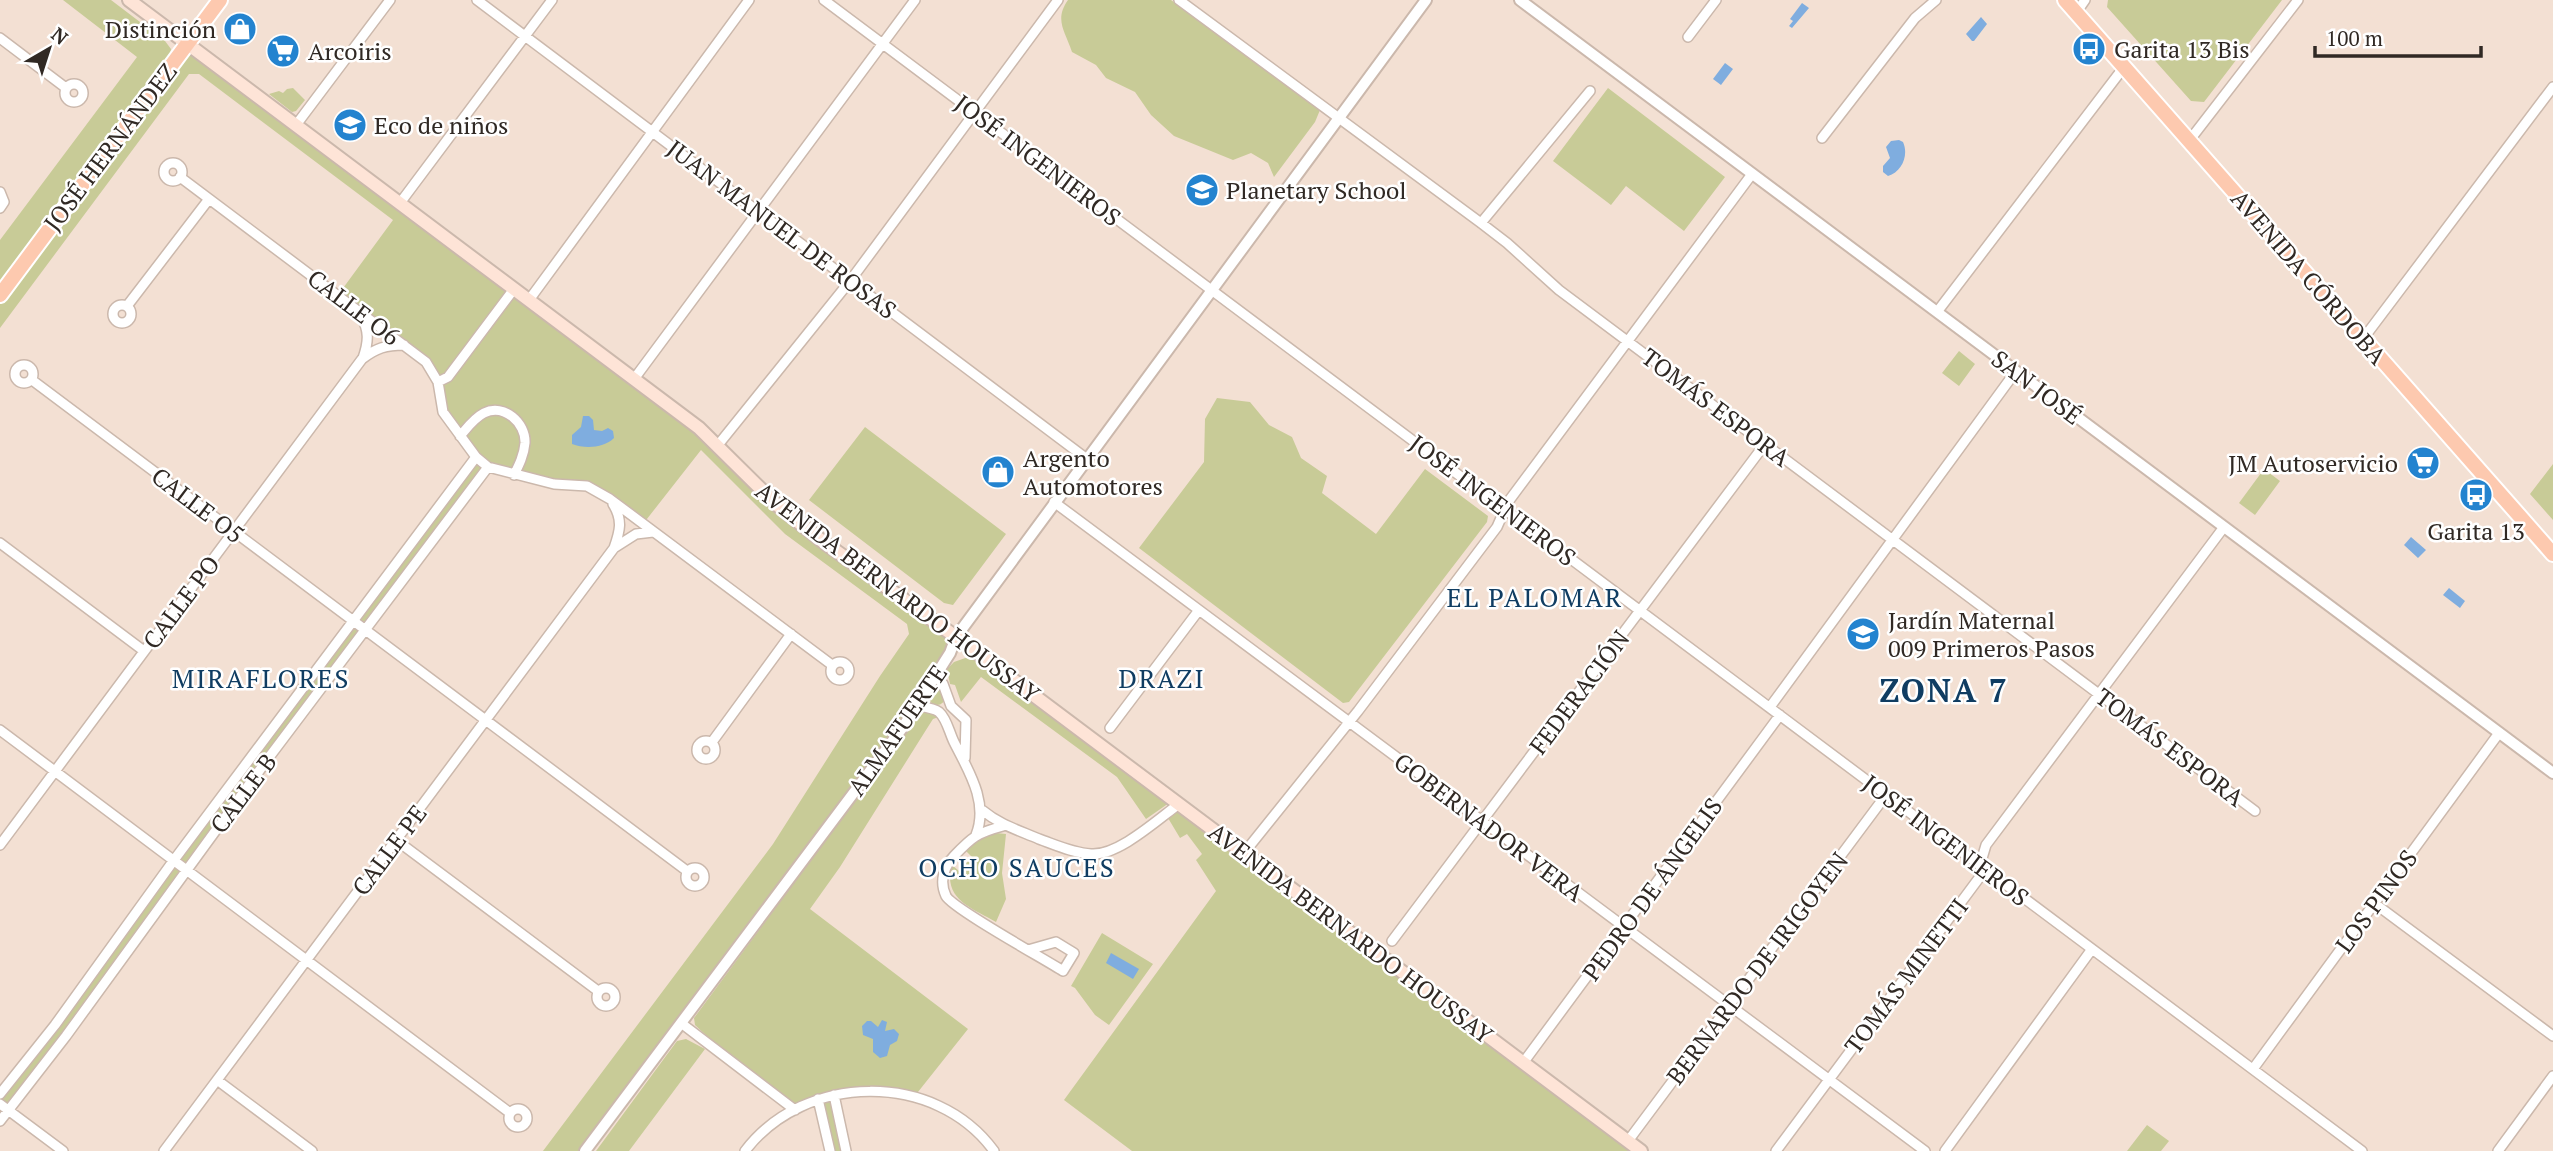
<svg xmlns="http://www.w3.org/2000/svg" width="2553" height="1151" viewBox="0 0 2553 1151" font-family="'PT Serif',serif">
<style>
.green{fill:#c8cb97}
.water{fill:#7faddf}
.lines{fill:none;stroke-linecap:round;stroke-linejoin:round}
.minor-casing{stroke:#cbb8ac;stroke-width:12}
.tertiary-casing{stroke:#cbb8ac;stroke-width:14}
.secondary-casing{stroke:#cbb8ac;stroke-width:16}
.primary-casing{stroke:#fff;stroke-width:18}
.minor{stroke:#fff;stroke-width:9}
.tertiary{stroke:#fff;stroke-width:10}
.secondary{stroke:#fee4d7;stroke-width:12}
.primary{stroke:#fdc9af;stroke-width:14}
.labels{text-anchor:middle;dominant-baseline:central;stroke-width:5;stroke-linejoin:round;paint-order:stroke}
.poi-label{font-size:24px;fill:#302924;stroke:#fff;text-anchor:start}
.street-label{font-size:24px;fill:#302924;stroke:#fff}
.neighbourhood-label{font-size:26px;letter-spacing:2px;fill:#103d62;stroke:#fff}
.district-label{font-size:32px;font-weight:bold;letter-spacing:2px;fill:#103d62;stroke:#fff}
</style>
<rect width="100%" height="100%" fill="#f3e0d3"/>
<!-- green -->
<path class="green" d="M63 0H111L165 41 171 49 170 55 0 281V240L137 57Z
M1068 0H1171L1320 110 1315 122 1274 177 1268 163 1251 153 1233 160 1174 136 1151 115 1135 92 1106 78 1096 65 1072 52C1065 31 1054 20 1068 0Z
M2108 0H2282L2204 102 2191 101 2107 7Z
M187 44 659 398 745 475 956 637 918 706 585 1151H543L773 844 880 676 909 634 907 624 785 534 701 450 643 524 587 486 488 467 8 1110 0 1104V1094L475 457 454 427 426 362 338 295 393 220 199 74H189L0 328V295Z
M293 88 305 100 296 111 292 112 269 94 279 91 283 93 287 89Z
M1608 88 1725 177 1684 231 1626 186 1611 205 1553 161Z
M1959 351 1975 364 1959 386 1942 373Z
M1217 398 1250 402 1269 425 1292 437 1301 458 1327 476 1322 493 1376 534 1425 469 1488 516 1487 522 1349 702 1343 703 1139 548 1204 462 1205 419Z
M865 427 1006 534 953 605 944 603 809 500Z
M2553 464V520L2530 494Z
M2264 469 2280 481 2255 515 2239 503Z
M971 656 982 662 1169 803 1146 819 1117 777 981 677 961 702 955 685 950 684 947 669 954 662Z
M929 697a8 8 0 1 1 16 0a8 8 0 1 1-16 0Z
M923 712 934 713 939 717 933 719 926 730 840 867 810 909 968 1029 914 1097 892 1092 834 1095 846 1151H830L818 1100 795 1110 708 1044 711 1040 695 1025 694 1018 917 716Z
M1179 811 1641 1151H1132L1064 1100 1216 891 1196 860 1202 854 1187 834 1180 838 1168 818Z
M996 833 1006 834 1002 873 1006 899 996 922C972 908 942 899 952 865L959 871 972 857 966 851 978 840Z
M1102 933 1153 964 1109 1025 1095 1015 1075 988 1071 986Z
M686 1039 705 1049 629 1151H596L677 1041Z
M2147 1125 2169 1141 2161 1151H2127Z"/>
<!-- water -->
<path class="water" d="M1802 3 1809 8 1792 28 1789 26 1793 21 1790 19Z
M1981 17 1987 24 1974 41H1972L1966 34Z
M1725 63 1733 69 1721 85 1713 79Z
M1899 140 1903 142C1909 155 1902 172 1888 176L1883 172V166L1890 158 1886 147 1891 141Z
M583 416H589L593 420 594 430 602 431 608 428 613 431 614 438C604 448 585 449 572 444V435L581 427Z
M2411 537 2426 550 2418 558 2404 545Z
M2449 588 2465 601 2460 608 2443 595Z
M1111 953 1139 969 1133 979 1106 963Z
M882 1020 887 1022 885 1031 894 1029 899 1034 897 1041 890 1045 887 1056 880 1058 873 1052V1039L863 1035 862 1026 867 1021H871L878 1027Z"/>
<g class="lines">
<defs>
<path id="minor" d="M477 0 1087 459
M824 0 2362 1151
M1179 0 1481 223 1507 243 1559 290 2255 811
M2076 13 2085 0
M1688 37 1716 0
M0 38 66 88
M65 93a9 9 0 1 1 18 0a9 9 0 1 1-18 0Z
M296 125 390 0
M1822 138 1915 18 1936 0
M2189 141 2298 0
M164 172a9 9 0 1 1 18 0a9 9 0 1 1-18 0Z
M180 177 426 362 438 382 443 412 476 457 488 467 554 484 587 486 610 499 832 665
M0 192 4 202 0 208
M400 203 552 0
M1481 223 1590 91
M529 300 749 0
M113 314a9 9 0 1 1 18 0a9 9 0 1 1-18 0Z
M127 306 209 199
M1937 312 2124 67
M361 315C369 331 369 341 363 358
M2363 339 2553 87
M15 374a9 9 0 1 1 18 0a9 9 0 1 1-18 0Z
M634 379 915 0
M32 380 687 871
M438 382 448 377 514 289
M460 436C467 428 474 418 484 413 504 403 526 423 525 443 524 455 519 465 514 475
M718 445 850 281 1058 0
M1054 502 1925 1151
M0 543 144 651
M614 548 636 534 653 532
M831 671a9 9 0 1 1 18 0a9 9 0 1 1-18 0Z
M936 677 943 684 951 706 966 720 965 758
M918 706C924 707 934 708 939 712 947 719 949 732 954 742 968 770 989 802 976 835
M1770 707 2016 371
M1110 728 1199 610
M0 730 510 1113
M697 750a9 9 0 1 1 18 0a9 9 0 1 1-18 0Z
M712 742 791 634
M982 810C1000 825 1018 830 1039 839 1056 845 1073 853 1091 854 1118 856 1157 820 1179 804
M1003 826C977 833 972 837 954 856 944 867 939 881 946 896 952 908 1046 960 1063 971L1074 953 1056 942 1028 950
M396 840 598 991
M0 845 362 359C376 348 386 345 404 345
M1244 853 1358 711 1497 527 1508 502 1752 174
M686 877a9 9 0 1 1 18 0a9 9 0 1 1-18 0Z
M2374 903 2553 1036
M1392 941 1765 444
M597 997a9 9 0 1 1 18 0a9 9 0 1 1-18 0Z
M681 1023 795 1110
M1523 1063 1780 715
M2253 1069 2499 733
M217 1080 312 1151
M0 1094 55 1025 174 860 476 457
M834 1095 846 1151
M818 1099 830 1151
M0 1104 63 1151
M509 1118a9 9 0 1 1 18 0a9 9 0 1 1-18 0Z
M0 1121 66 1036 270 756 488 467
M1628 1141 1886 795
M164 1151 614 548C620 531 623 520 613 504
M745 1151C804 1073 935 1070 994 1151
M1776 1151 1982 874 1980 865 1986 845 2224 527
M1945 1151 2092 949
M2498 1151 2553 1076"/>
<path id="tertiary" d="M1520 0 2553 773
M585 1151 903 727 950 653 956 637 1426 0"/>
<path id="secondary" d="M129 0 699 428 777 505 822 541 956 637 1641 1151"/>
<path id="primary" d="M2065 0 2553 554
M0 295 220 0"/>
</defs>
<!-- minor casing -->
<use href="#minor" class="minor-casing"/>
<!-- tertiary casing -->
<use href="#tertiary" class="tertiary-casing"/>
<!-- secondary casing -->
<use href="#secondary" class="secondary-casing"/>
<!-- primary casing -->
<use href="#primary" class="primary-casing"/>
<!-- minor -->
<use href="#minor" class="minor"/>
<!-- tertiary -->
<use href="#tertiary" class="tertiary"/>
<!-- secondary -->
<use href="#secondary" class="secondary"/>
<!-- primary -->
<use href="#primary" class="primary"/>
</g>
<!-- icons -->
<defs>
<symbol id="shop-disc" viewBox="-11 -11 22 22"><circle r="9.5" fill="#2383cf" stroke="#fff"/><path d="M-5-2.5h2.3a2.7 3.5 0 0 1 5.4 0H5L5.5 6h-11ZM-1.5-2.5h3a1.5 2.3 0 0 0-3 0Z" fill="#fff"/></symbol>
<symbol id="bus-disc" viewBox="-11 -11 22 22"><circle r="9.5" fill="#2383cf" stroke="#fff"/><path d="M-5-6H5V4H4V6H2V4H-2V6H-4V4H-5ZM-3.5-4V0h7V-4ZM-3.5 1.2v1.5H-2V1.2ZM2 1.2v1.5H3.5V1.2Z" fill="#fff"/></symbol>
<symbol id="supermarket-disc" viewBox="-11 -11 22 22"><circle r="9.5" fill="#2383cf" stroke="#fff"/><path d="M-6-5.5h2.5l.6 2H6L4.5 2H-2.5L-4.4-4H-6ZM-1.5 3.2a1.3 1.3 0 1 0 .1 0ZM3 3.2a1.3 1.3 0 1 0 .1 0Z" fill="#fff"/></symbol>
<symbol id="school-disc" viewBox="-11 -11 22 22"><circle r="9.5" fill="#2383cf" stroke="#fff"/><path d="M0-5L7-2L0 1L-7-2ZM-4 1L0 2.5L4 1V4Q0 6-4 4Z" fill="#fff"/></symbol>
<symbol id="university-disc" viewBox="-11 -11 22 22"><circle r="9.5" fill="#2383cf" stroke="#fff"/><path d="M0-5L7-2L0 1L-7-2ZM-4 1L0 2.5L4 1V4Q0 6-4 4Z" fill="#fff"/></symbol>
</defs>
<g fill-rule="evenodd">
<use href="#shop-disc" x="221" y="10" width="38" height="38"/>
<use href="#bus-disc" x="2070" y="30" width="38" height="38"/>
<use href="#supermarket-disc" x="264" y="32" width="38" height="38"/>
<use href="#school-disc" x="331" y="106" width="38" height="38"/>
<use href="#university-disc" x="1183" y="171" width="38" height="38"/>
<use href="#supermarket-disc" x="2404" y="444" width="38" height="38"/>
<use href="#shop-disc" x="979" y="453" width="38" height="38"/>
<use href="#bus-disc" x="2457" y="476" width="38" height="38"/>
<use href="#school-disc" x="1844" y="615" width="38" height="38"/>
</g>
<g class="labels">
<!-- poi labels -->
<g class="poi-label">
<text x="216" y="29" text-anchor="end">Distinción</text>
<text x="2114" y="49">Garita 13 Bis</text>
<text x="308" y="51">Arcoiris</text>
<text x="374" y="125">Eco de niños</text>
<text x="1226" y="190">Planetary School</text>
<text x="1023" y="458">Argento<tspan x="1023" dy="28">Automotores</tspan></text>
<text x="2398" y="463" text-anchor="end">JM Autoservicio</text>
<text x="2476" y="531" text-anchor="middle">Garita 13</text>
<text x="1888" y="620">Jardín Maternal<tspan x="1888" dy="28">009 Primeros Pasos</tspan></text>
</g>
<!-- street labels -->
<g class="street-label">
<text transform="translate(110 147) rotate(-53)">JOSÉ HERNÁNDEZ</text>
<text transform="translate(1038 160) rotate(37)">JOSÉ INGENIEROS</text>
<text transform="translate(782 229) rotate(37)">JUAN MANUEL DE ROSAS</text>
<text transform="translate(2309 277) rotate(49)">AVENIDA CÓRDOBA</text>
<text transform="translate(354 307) rotate(37)">CALLE O6</text>
<text transform="translate(2037 387) rotate(37)">SAN JOSÉ</text>
<text transform="translate(1716 407) rotate(37)">TOMÁS ESPORA</text>
<text transform="translate(1493 500) rotate(37)">JOSÉ INGENIEROS</text>
<text transform="translate(198 505) rotate(37)">CALLE O5</text>
<text transform="translate(898 592) rotate(37)">AVENIDA BERNARDO HOUSSAY</text>
<text transform="translate(181 602) rotate(-53)">CALLE PO</text>
<text transform="translate(1579 692) rotate(-53)">FEDERACIÓN</text>
<text transform="translate(897 730) rotate(-55)">ALMAFUERTE</text>
<text transform="translate(2170 747) rotate(37)">TOMÁS ESPORA</text>
<text transform="translate(243 793) rotate(-53)">CALLE B</text>
<text transform="translate(1489 827) rotate(37)">GOBERNADOR VERA</text>
<text transform="translate(1946 840) rotate(37)">JOSÉ INGENIEROS</text>
<text transform="translate(389 850) rotate(-53)">CALLE PE</text>
<text transform="translate(1652 889) rotate(-54)">PEDRO DE ÁNGELIS</text>
<text transform="translate(2376 901) rotate(-54)">LOS PINOS</text>
<text transform="translate(1351 933) rotate(37)">AVENIDA BERNARDO HOUSSAY</text>
<text transform="translate(1757 968) rotate(-53)">BERNARDO DE IRIGOYEN</text>
<text transform="translate(1906 976) rotate(-53)">TOMÁS MINETTI</text>
</g>
<!-- neighbourhood labels -->
<g class="neighbourhood-label">
<text x="1535" y="597">EL PALOMAR</text>
<text x="261" y="678">MIRAFLORES</text>
<text x="1162" y="678">DRAZI</text>
<text x="1017" y="867">OCHO SAUCES</text>
</g>
<!-- district labels -->
<g class="district-label">
<text x="1944" y="690">ZONA 7</text>
</g>
</g>
<!-- north arrow -->
<g transform="translate(49 49) rotate(39)" stroke="#ffffff" stroke-width="5" paint-order="stroke">
<path d="M0-5L12 26L0 18L-12 26Z" fill="#302924"/>
<text y="-10" font-size="19" font-weight="bold" text-anchor="middle" fill="#302924">N</text>
</g>
<!-- scale -->
<path d="M2315 46v10h166v-10" fill="none" stroke="#302924" stroke-width="3.5"/>
<text x="2326" y="46" font-size="21" fill="#302924" stroke="#ffffff" stroke-width="5" paint-order="stroke">100 m</text>
</svg>
